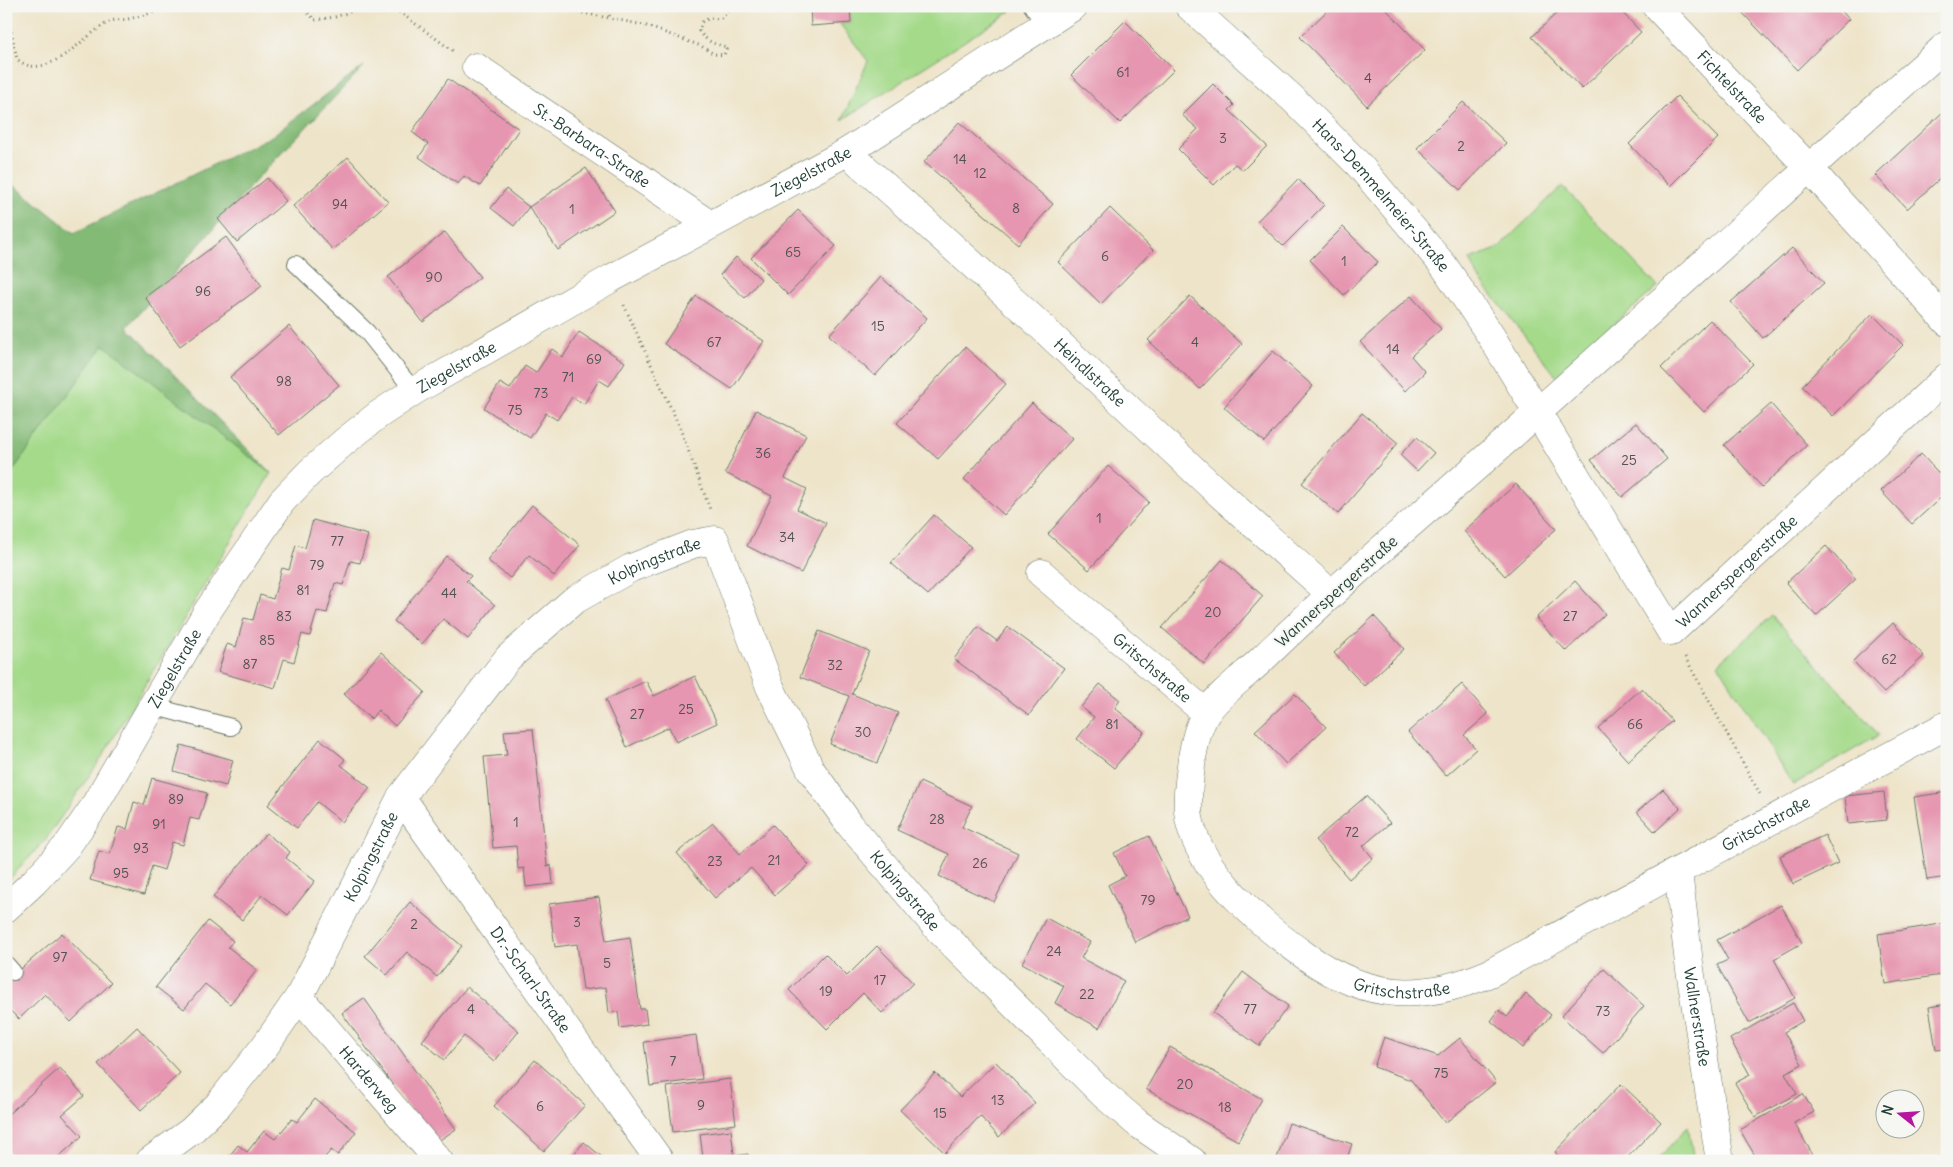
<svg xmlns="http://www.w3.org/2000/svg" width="1953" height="1167" viewBox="0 0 1953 1167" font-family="Delius,sans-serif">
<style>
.green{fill:#a4da8a;stroke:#628c5f}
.forest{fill:#83ba76;stroke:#517c55}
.building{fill:#e696b0}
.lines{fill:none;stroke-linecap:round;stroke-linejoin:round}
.service-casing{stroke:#677768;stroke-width:18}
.minor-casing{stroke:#677768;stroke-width:29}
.path{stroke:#677768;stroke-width:3;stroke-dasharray:1 4;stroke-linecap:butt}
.service{stroke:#fff;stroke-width:16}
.minor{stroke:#fff;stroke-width:28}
.labels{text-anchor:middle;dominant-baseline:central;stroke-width:4;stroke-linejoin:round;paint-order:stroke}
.number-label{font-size:14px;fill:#515353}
.street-label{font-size:16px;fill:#1f3d34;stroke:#f6f6f2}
</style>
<rect width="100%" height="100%" fill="#f6f6f2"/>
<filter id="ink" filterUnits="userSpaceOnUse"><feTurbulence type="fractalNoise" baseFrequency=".02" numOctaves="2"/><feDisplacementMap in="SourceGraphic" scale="10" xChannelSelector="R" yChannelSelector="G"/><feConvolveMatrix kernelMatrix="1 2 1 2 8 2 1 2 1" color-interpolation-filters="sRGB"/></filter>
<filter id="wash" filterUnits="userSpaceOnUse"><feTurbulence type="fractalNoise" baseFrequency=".0096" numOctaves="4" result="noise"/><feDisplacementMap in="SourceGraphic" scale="20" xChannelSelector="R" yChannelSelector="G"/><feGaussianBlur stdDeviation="1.12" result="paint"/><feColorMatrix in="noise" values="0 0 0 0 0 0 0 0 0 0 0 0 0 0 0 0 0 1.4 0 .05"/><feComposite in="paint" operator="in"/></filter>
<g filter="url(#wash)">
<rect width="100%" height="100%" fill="#eee4c9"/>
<!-- green -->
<path class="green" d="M850 6H1011L1010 12 842 120 868 61 840 24 851 23Z
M1562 186 1658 287 1584 349 1557 377 1478 277 1470 259 1497 249Z
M104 344 271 473 102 757 46 839 6 883V480Z
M1772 615 1879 735 1793 785 1718 664Z
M1688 1126 1694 1161H1656Z"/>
<!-- forest -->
<path class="forest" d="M364 66 258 178 127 327 271 473 104 345 6 480V179L74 233 272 136Z"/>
<g id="blocks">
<!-- building -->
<path class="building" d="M810 6H850L851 23 811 26Z
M1332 6H1383L1425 50 1367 106 1300 37Z
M1564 6H1616L1641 32 1582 89 1532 37Z
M1736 6H1837L1849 19 1797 70Z
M1125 21 1174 70 1120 123 1071 75Z
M448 79 519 129 480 186 464 176 458 184 419 157 428 144 412 132Z
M1213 84 1234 105 1229 110 1267 146 1243 170 1235 164 1214 185 1178 149 1198 129 1182 115Z
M1677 96 1718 138 1670 186 1629 144Z
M1463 102 1506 143 1460 190 1417 148Z
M1943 112 1947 116V172L1907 209 1875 175Z
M959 122 1053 204 1018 244 924 162Z
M348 157 388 202 333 250 293 206Z
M586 168 615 211 558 250 529 207Z
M267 178 286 201 237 242 218 219Z
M1298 179 1324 205 1283 246 1257 221Z
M506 189 529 207 514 226 491 208Z
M1110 208 1153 250 1101 304 1058 262Z
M798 210 836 246 788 295 751 258Z
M1343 227 1378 262 1344 295 1310 260Z
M445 232 480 277 423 322 388 277Z
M226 237 262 286 180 346 145 297Z
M1792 248 1824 283 1763 338 1731 302Z
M736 257 761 279 745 298 720 275Z
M881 277 927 318 875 376 829 335Z
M696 296 764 341 732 389 664 344Z
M1190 296 1242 344 1200 389 1148 340Z
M1411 296 1441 329 1411 356 1425 372 1405 391 1360 342Z
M1872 314 1903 345 1833 416 1802 386Z
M1710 320 1753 364 1704 412 1661 368Z
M289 326 339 385 279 435 230 377Z
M579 332 625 362 609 386 599 380 584 404 572 397 557 420 546 413 530 438 484 408 500 383 510 389 525 366 536 373 552 349 563 357Z
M965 347 1006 384 938 459 897 423Z
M1273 351 1313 386 1264 442 1224 407Z
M1032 403 1072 439 1004 515 964 479Z
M1771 404 1807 445 1762 487 1724 445Z
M756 410 806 435 785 478 807 489 797 509 826 523 801 573 747 546 772 496 725 473Z
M1362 413 1398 443 1338 514 1302 483Z
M1636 423 1667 459 1622 497 1591 460Z
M1417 437 1434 453 1417 471 1400 455Z
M1921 454 1947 482V492L1912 524 1881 491Z
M1108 466 1149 502 1089 570 1048 534Z
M1516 484 1556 529 1505 576 1464 531Z
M532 505 580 545 554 576 529 555 510 578 487 560Z
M934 515 971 547 928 595 891 563Z
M313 520 368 535 360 563 350 561 343 585 335 583 327 613 317 611 310 636 302 634 294 662 284 659 275 688 218 672 227 644 236 647 244 618 253 620 260 595 273 599 282 568 289 570 296 545 305 548Z
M1826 546 1856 579 1816 616 1786 583Z
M446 556 471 576 466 581 495 605 468 639 443 619 422 644 394 621Z
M1222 560 1263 596 1204 664 1162 628Z
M1575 581 1605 614 1566 651 1536 618Z
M1374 616 1404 649 1364 686 1334 653Z
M1893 623 1924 656 1884 693 1853 661Z
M978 627 997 641 1008 627 1064 668 1029 715 954 659Z
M819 631 869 651 852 694 898 713 877 763 830 744 849 696 800 677Z
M381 652 425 692 395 726 378 710 371 719 344 694Z
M695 676 717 723 676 742 669 727 627 747 605 700 646 681 654 696Z
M1100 684 1120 700 1115 708 1144 732 1114 768 1077 739 1094 717 1081 707Z
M1462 684 1488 714 1464 735 1476 749 1446 776 1408 732Z
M1642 688 1672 721 1628 761 1598 728Z
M1295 694 1326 727 1286 764 1255 731Z
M533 729 547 866 551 865 553 884 526 887 524 868 518 869 516 846 493 848 484 757 507 755 504 731Z
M320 739 345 759 341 765 370 788 342 822 317 802 297 828 268 805Z
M181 745 233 760 226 786 174 771Z
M152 778 207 793 199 820 190 818 183 845 172 842 164 870 152 866 144 895 90 880 99 851 110 854 118 827 127 829 134 802 144 805Z
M920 782 972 806 962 827 1018 853 994 902 939 876 949 854 897 830Z
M1663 789 1680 808 1655 832 1637 812Z
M1884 792 1887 820 1848 824 1845 796Z
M1947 792V877L1927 880 1914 797Z
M1366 796 1390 823 1363 846 1373 858 1349 879 1315 840Z
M713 823 740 854 773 825 809 865 775 895 751 868 715 898 677 853Z
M266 833 290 852 286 858 315 881 288 915 262 895 242 920 213 897Z
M1825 835 1838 863 1793 884 1780 856Z
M1149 836 1188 916 1135 942 1108 885 1125 876 1114 853Z
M599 897 606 941 630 937 640 1009H645L647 1024 620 1028 618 1012 609 1013 606 987 583 990 577 944 555 947 549 904Z
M410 902 462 946 437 977 407 952 387 975 365 956Z
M1781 905 1802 943 1774 959 1795 998 1749 1023 1717 965 1728 960 1717 940Z
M1046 918 1090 942 1081 958 1124 981 1099 1028 1055 1003 1064 986 1022 963Z
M208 921 233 941 228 947 257 970 230 1004 205 984 184 1009 156 987Z
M1947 923V974L1885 984 1878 934Z
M62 933 111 983 71 1022 45 994 19 1019 6 1007V982Z
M877 946 913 983 882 1013 863 993 827 1029 789 990 825 954 847 976Z
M1604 969 1644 1006 1603 1053 1561 1016Z
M1243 972 1288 1006 1259 1046 1213 1013Z
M467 987 519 1031 494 1062 464 1036 444 1060 422 1041Z
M1526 994 1551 1015 1523 1048 1491 1021 1499 1010 1507 1017Z
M364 998 456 1129 434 1144 342 1013Z
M1793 1003 1803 1021 1784 1032 1802 1064 1785 1073 1797 1094 1755 1117 1735 1083 1750 1075 1730 1039Z
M1947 1004V1049L1936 1050 1929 1007Z
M137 1027 180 1073 141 1110 98 1064Z
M696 1035 702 1079 650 1086 644 1042Z
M1384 1037 1438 1056 1460 1038 1496 1082 1445 1123 1411 1080 1374 1067Z
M1170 1047 1262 1099 1238 1141 1146 1089Z
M535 1060 585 1105 544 1151 494 1106Z
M996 1062 1035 1103 999 1137 980 1116 945 1153 900 1110 935 1073 960 1097Z
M60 1068 84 1096 62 1115 82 1136 54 1161H17L6 1149V1116Z
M730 1079 736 1124 673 1132 667 1087Z
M1621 1084 1661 1122 1624 1161H1563L1555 1152Z
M1803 1094 1814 1112 1794 1123 1813 1155 1801 1161H1758L1740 1130Z
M315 1099 356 1132 338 1155 331 1150 322 1161H225L238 1145 247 1152 264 1131 275 1139 292 1119 297 1122Z
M1289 1123 1352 1144 1346 1161H1276Z
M731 1130 734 1154 703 1158 700 1134Z
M584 1142 607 1161H568Z
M748 1154 749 1161H718V1158Z"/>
</g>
</g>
<g filter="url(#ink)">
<use href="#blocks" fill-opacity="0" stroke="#677768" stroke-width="1"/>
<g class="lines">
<defs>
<path id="service" d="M1032 6 1045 25
M296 264 367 332 414 391
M152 706 231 727
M6 964 13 972"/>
<g id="minor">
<path id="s1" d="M1189 6 1293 99 1359 165 1444 266 1491 336 1671 632 1947 377"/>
<path id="s2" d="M1656 6 1808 167 1947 322"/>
<path id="s3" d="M1947 45C1779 193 1615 346 1446 493 1382 548 1319 604 1258 663 1244 676 1213 700 1205 715 1197 729 1193 750 1191 766 1189 782 1186 801 1189 818 1199 873 1264 927 1307 957 1368 1000 1423 1002 1490 973L1947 725"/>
<path id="s4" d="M476 67 709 224"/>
<path id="s5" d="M847 152 1031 317 1211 486 1330 593"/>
<path id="s6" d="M1041 573 1206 713"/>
<path id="s7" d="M401 797 660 1161"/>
<path id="s8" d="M1678 872 1689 963 1720 1161"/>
<path id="s9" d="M6 908 34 882 67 846 92 810 207 612 282 501 310 472 344 442 378 415 414 391 612 278 847 152 1074 6"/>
<path id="s10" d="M299 997 439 1161"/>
<path id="s11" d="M150 1161 191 1131 218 1105 265 1046 299 997 401 797 508 658 573 601 631 568 693 544 715 540 770 687 811 770 850 825 938 929 1103 1094 1137 1123 1192 1161"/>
</g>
</defs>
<!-- service casing -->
<use href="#service" class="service-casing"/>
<!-- minor casing -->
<use href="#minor" class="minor-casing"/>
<!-- path -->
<path class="path" d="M301 6 315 20 335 17 367 6
M391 6 453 51
M548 6 644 25 701 46 714 54 724 55 727 47C714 44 707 42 699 31L702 22 710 18 720 19 730 10V6
M605 6 610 17
M6 7 17 59C46 85 83 35 109 22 115 19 122 20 128 19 142 16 156 12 169 6
M624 305 680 428 711 512
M1685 657 1760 794"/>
<!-- service -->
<use href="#service" class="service"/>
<!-- minor -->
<use href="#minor" class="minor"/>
</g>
</g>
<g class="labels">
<!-- number labels -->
<g class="number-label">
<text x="1123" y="72">61</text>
<text x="1368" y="78">4</text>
<text x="1223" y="138">3</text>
<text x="1461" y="146">2</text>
<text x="960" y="159">14</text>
<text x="980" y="173">12</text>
<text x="340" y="204">94</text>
<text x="1016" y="208">8</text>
<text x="572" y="209">1</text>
<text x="793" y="252">65</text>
<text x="1105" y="256">6</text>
<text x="1344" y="261">1</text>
<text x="434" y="277">90</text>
<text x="203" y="291">96</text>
<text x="878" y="326">15</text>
<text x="714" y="342">67</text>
<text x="1195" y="342">4</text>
<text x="1393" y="349">14</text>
<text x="594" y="359">69</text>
<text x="568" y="377">71</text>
<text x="284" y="381">98</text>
<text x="541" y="393">73</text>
<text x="515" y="410">75</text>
<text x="763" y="453">36</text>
<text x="1629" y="460">25</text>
<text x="1099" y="518">1</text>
<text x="787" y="537">34</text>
<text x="337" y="541">77</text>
<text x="317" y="565">79</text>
<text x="303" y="590">81</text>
<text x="449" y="593">44</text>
<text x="1213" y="612">20</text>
<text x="284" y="616">83</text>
<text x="1570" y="616">27</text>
<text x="267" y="640">85</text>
<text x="1889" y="659">62</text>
<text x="250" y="664">87</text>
<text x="835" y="665">32</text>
<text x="686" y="709">25</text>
<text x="637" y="714">27</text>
<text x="1112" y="724">81</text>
<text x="1635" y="724">66</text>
<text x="863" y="732">30</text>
<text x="176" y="799">89</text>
<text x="937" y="819">28</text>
<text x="516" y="822">1</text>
<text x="159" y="824">91</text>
<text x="1352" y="832">72</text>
<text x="141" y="848">93</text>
<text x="774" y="860">21</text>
<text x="715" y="861">23</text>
<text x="980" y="863">26</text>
<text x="121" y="873">95</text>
<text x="1148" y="900">79</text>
<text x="577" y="922">3</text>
<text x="414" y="924">2</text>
<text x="1054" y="951">24</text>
<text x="60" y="957">97</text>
<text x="607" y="963">5</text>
<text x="880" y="980">17</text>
<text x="826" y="991">19</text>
<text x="1087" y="994">22</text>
<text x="471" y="1009">4</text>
<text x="1250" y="1009">77</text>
<text x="1603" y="1011">73</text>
<text x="673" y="1061">7</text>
<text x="1441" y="1073">75</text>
<text x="1185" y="1084">20</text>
<text x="998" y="1100">13</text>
<text x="701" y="1105">9</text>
<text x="540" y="1106">6</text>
<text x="1225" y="1107">18</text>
<text x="940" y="1113">15</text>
</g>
<!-- street labels -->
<g class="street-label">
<text stroke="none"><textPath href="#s2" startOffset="111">Fichtelstraße</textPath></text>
<text stroke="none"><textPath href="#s4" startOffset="140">St.-Barbara-Straße</textPath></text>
<text stroke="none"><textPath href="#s9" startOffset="1120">Ziegelstraße</textPath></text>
<text stroke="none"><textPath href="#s1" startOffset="270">Hans-Demmelmeier-Straße</textPath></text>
<text stroke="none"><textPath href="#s9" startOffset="715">Ziegelstraße</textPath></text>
<text stroke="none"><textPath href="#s5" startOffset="328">Heindlstraße</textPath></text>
<text stroke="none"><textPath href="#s11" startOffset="801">Kolpingstraße</textPath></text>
<text stroke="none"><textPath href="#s1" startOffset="885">Wannerspergerstraße</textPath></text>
<text transform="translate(1336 591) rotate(-42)">Wannerspergerstraße</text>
<text stroke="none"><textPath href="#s9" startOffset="295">Ziegelstraße</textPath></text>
<text stroke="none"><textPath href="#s6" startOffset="146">Gritschstraße</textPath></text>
<text stroke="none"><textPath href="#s3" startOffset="1799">Gritschstraße</textPath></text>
<text stroke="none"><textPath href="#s11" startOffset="381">Kolpingstraße</textPath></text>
<text stroke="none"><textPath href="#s11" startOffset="1268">Kolpingstraße</textPath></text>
<text stroke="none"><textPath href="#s7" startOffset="224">Dr.-Scharl-Straße</textPath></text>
<text stroke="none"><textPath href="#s3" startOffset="1394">Gritschstraße</textPath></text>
<text stroke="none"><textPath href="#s8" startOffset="146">Wallnerstraße</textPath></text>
<text stroke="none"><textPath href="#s10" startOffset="108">Harderweg</textPath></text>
</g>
</g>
<!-- margin -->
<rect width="1953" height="1167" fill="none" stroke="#f6f6f2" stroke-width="25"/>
<!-- north arrow -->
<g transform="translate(1900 1114) rotate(287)"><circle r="24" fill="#f6f6f2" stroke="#a0aca6"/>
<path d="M0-4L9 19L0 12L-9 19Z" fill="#b5179e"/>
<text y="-8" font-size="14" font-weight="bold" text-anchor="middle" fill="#1f3d34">N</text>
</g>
</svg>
